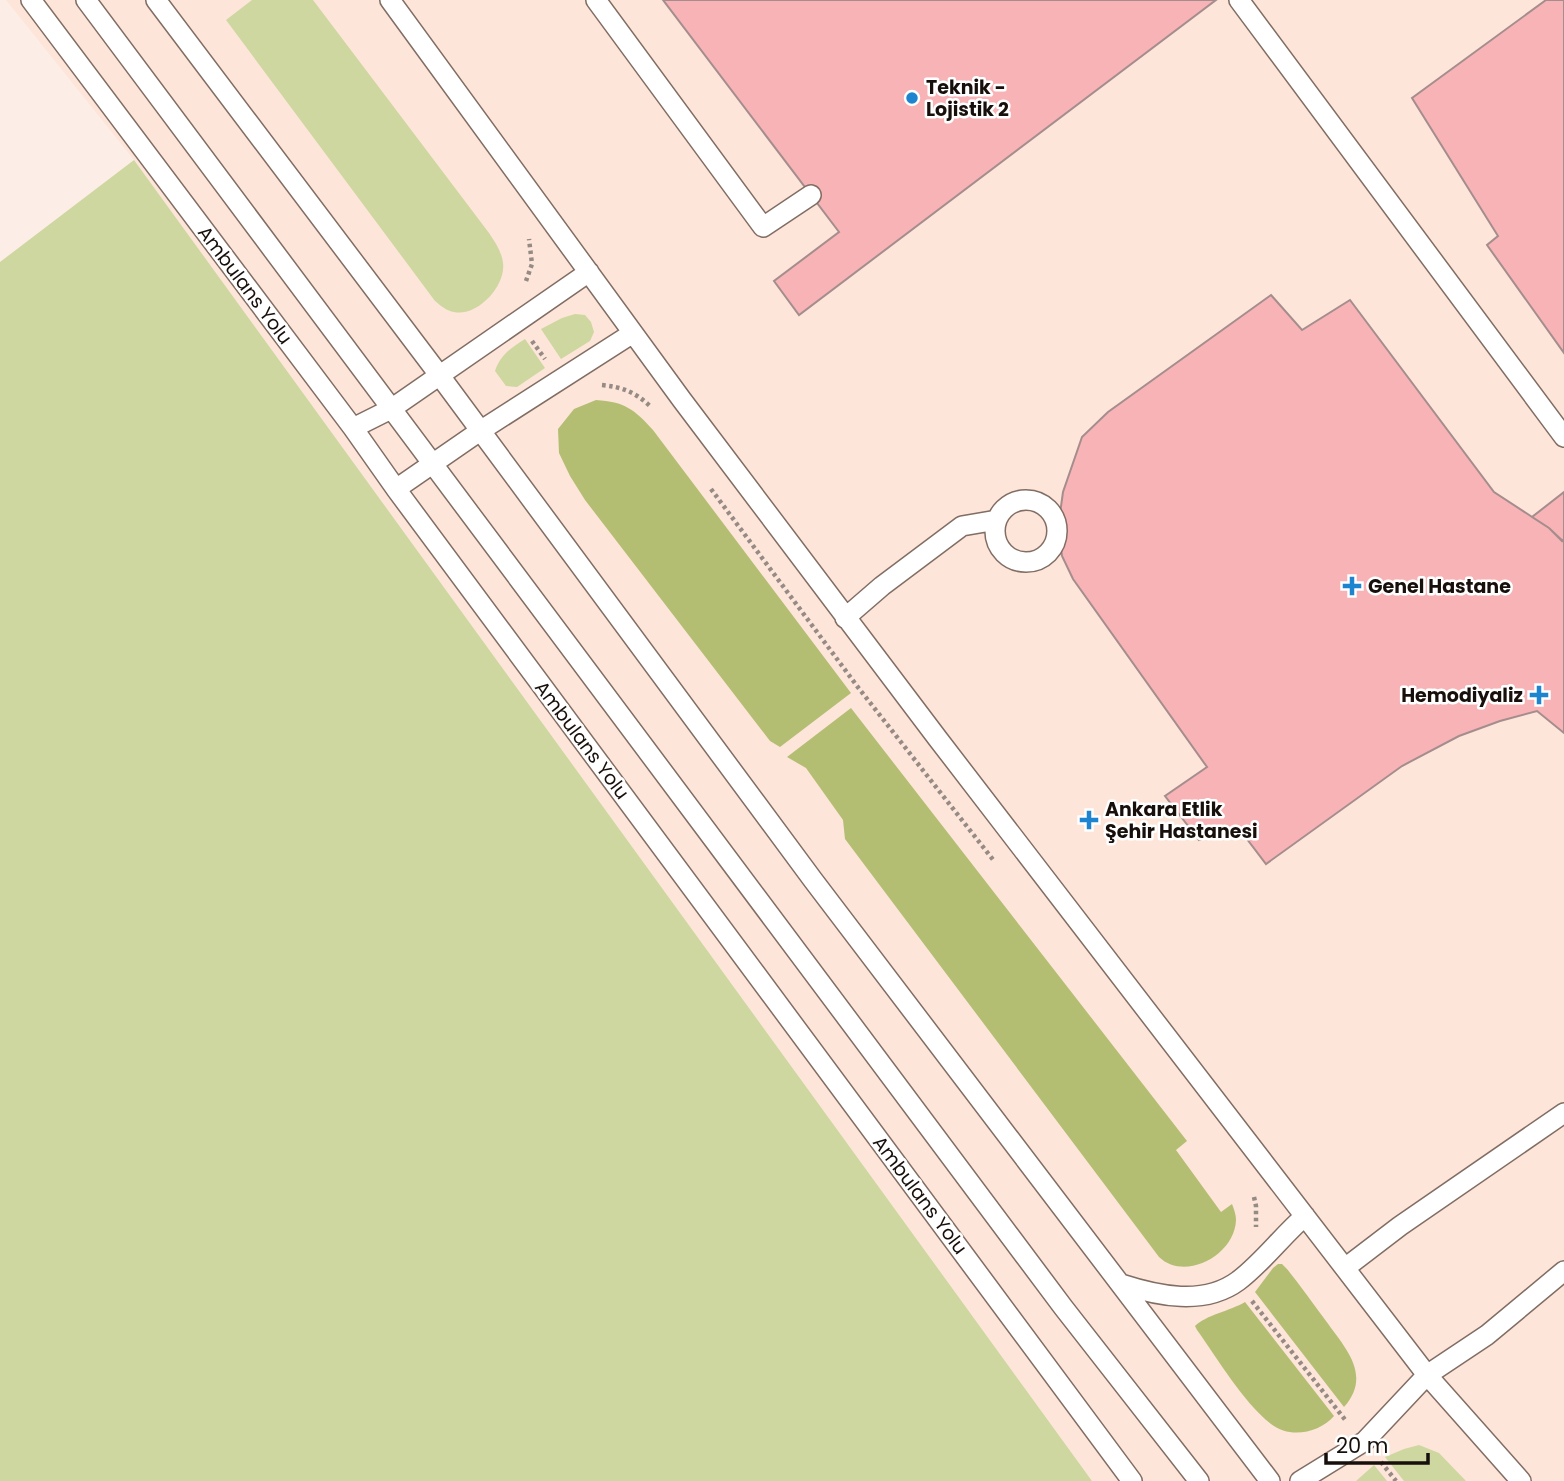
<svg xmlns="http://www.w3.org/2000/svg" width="1564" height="1481" viewBox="0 0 1564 1481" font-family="Poppins,sans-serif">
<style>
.built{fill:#fde5d9}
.green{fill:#ced79f}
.forest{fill:#b4be73}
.building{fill:#f7b3b5;stroke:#a58d8d;stroke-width:2}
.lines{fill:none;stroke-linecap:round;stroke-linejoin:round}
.service-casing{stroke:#816d63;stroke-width:22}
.path{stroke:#968a85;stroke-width:4.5;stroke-dasharray:3.5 3.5;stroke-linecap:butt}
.service{stroke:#fff;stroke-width:19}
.poi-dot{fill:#1e84cf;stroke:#fff;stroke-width:2.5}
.labels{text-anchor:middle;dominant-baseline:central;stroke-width:5;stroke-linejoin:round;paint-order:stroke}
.poi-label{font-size:19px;font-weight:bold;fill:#170f0b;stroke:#fff;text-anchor:start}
.street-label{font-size:19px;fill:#170f0b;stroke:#fff}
</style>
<rect width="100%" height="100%" fill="#fceee7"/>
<!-- built -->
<path class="built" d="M6 0H1564V1481H1092L134 160Z"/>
<!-- green -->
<path class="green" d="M252 0H313L489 233C495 242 502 252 503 263 506 286 477 317 454 312 447 311 441 306 435 301L226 20Z
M134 160 1092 1481H0V262Z
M575 314 585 315 591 322 594 332 590 341 561 359 541 329 562 318Z
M525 339 545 368 517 387 506 386 495 371C500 355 511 348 525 339Z
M1419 1445 1439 1453 1466 1481H1404L1385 1457 1404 1449Z
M1374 1465 1387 1481H1356Z"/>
<!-- forest -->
<path class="forest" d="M596 400C625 402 634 409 653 430L851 693 780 747 770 741 585 500 570 476 559 453 558 429 574 409Z
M851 708 1187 1141 1176 1150 1221 1212 1232 1204C1234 1209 1236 1215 1236 1220 1235 1255 1185 1282 1159 1257L845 839 843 820 806 768 787 757Z
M1278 1264H1282L1287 1269C1301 1286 1313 1304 1326 1321 1346 1349 1372 1375 1344 1407L1255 1292 1273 1268Z
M1245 1302 1334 1416C1319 1433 1290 1439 1271 1424 1242 1401 1218 1359 1197 1330L1195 1326C1206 1315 1230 1311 1245 1302Z"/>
<!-- building -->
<path class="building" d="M663 0H1216L799 315 774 281 839 232Z
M1546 0H1564V353L1487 245 1498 236 1412 98Z
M1271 295 1302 330 1350 300 1494 492 1549 528 1564 542V733L1537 711 1500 721 1459 736 1402 766 1266 864 1237 826 1199 840 1165 796 1207 767 1073 579 1062 556 1058 528 1063 492 1082 437 1108 412Z
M1564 492V539L1562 541 1549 528 1532 517Z"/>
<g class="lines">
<defs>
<path id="service" d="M31 0 353 428 396 489 1132 1481
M86 0 1063 1307 1199 1481
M156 0 440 376 813 880 1270 1481
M390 0 682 400 938 739 1427 1375 1521 1481
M596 0 763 227 811 195
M1239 0 1564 437
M353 428 391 409 589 272
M396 489 480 431 633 333
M995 531a31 31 0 1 1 62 0a31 31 0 1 1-62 0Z
M845 618 882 586 962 526 997 520
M1345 1268 1400 1226 1564 1113
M1121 1284C1158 1296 1204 1306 1238 1281 1262 1263 1282 1236 1305 1216
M1300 1481 1365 1441 1427 1375 1487 1335 1564 1271"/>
</defs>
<!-- service casing -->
<use href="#service" class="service-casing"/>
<!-- path -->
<path class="path" d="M526 281 532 264 529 239
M532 341 545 359
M602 385C622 387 635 392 650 406
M711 489 857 686 994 861
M1254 1197 1256 1206V1227
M1252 1301 1346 1421
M1381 1462 1396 1481"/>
<!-- service -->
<use href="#service" class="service"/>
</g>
<!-- markers -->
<g class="poi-dot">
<circle cx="912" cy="98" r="7"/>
<path d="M1348.5 575.5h7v7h7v7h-7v7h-7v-7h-7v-7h7z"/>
<path d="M1535.5 684.5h7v7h7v7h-7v7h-7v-7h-7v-7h7z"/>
<path d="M1085.5 809.5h7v7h7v7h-7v7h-7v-7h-7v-7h7z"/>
</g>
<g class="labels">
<!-- poi labels -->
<g class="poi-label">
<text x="926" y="87">Teknik -<tspan x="926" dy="22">Lojistik 2</tspan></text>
<text x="1368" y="586">Genel Hastane</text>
<text x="1523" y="695" text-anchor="end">Hemodiyaliz</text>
<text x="1105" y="809">Ankara Etlik<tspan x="1105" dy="22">Şehir Hastanesi</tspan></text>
</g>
<!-- street labels -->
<g class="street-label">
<text transform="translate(245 285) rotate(53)">Ambulans Yolu</text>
<text transform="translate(582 740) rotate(53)">Ambulans Yolu</text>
<text transform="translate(920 1195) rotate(53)">Ambulans Yolu</text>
</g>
</g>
<!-- scale -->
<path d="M1326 1453v10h102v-10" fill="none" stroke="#170f0b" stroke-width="3.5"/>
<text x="1336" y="1453" font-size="21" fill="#170f0b" stroke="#ffffff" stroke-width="5" paint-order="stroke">20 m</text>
</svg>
